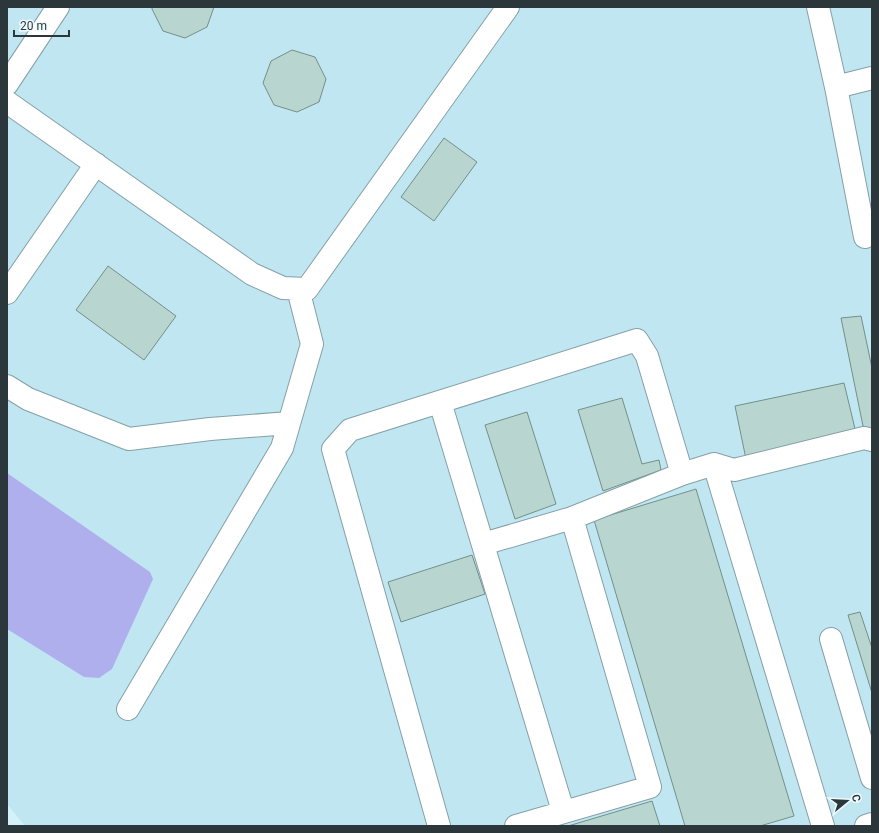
<svg xmlns="http://www.w3.org/2000/svg" width="879" height="833" viewBox="0 0 879 833" font-family="Roboto,sans-serif">
<style>
.built{fill:#c0e7f1}
.water{fill:#b0afee}
.building{fill:#b8d6cf;stroke:#738f89}
.lines{fill:none;stroke-linecap:round;stroke-linejoin:round}
.minor-casing{stroke:#84a0a7;stroke-width:24}
.minor{stroke:#fff;stroke-width:22}
</style>
<rect width="100%" height="100%" fill="#d3f1f8"/>
<!-- built -->
<path class="built" d="M7 7H872V826H25L7 804Z"/>
<!-- water -->
<path class="water" d="M7 473 150 572 153 579 112 669 99 678 84 677 7 629Z"/>
<!-- building -->
<path class="building" d="M152 7H214L207 27 185 38 163 31 152 9Z
M292 50 315 57 326 79 319 102 297 112 274 105 263 83 271 61Z
M444 138 477 162 434 221 401 197Z
M108 266 176 316 144 360 76 310Z
M861 316 872 368V429L863 426 841 318Z
M844 383 856 433 746 459 735 406Z
M622 398 642 464 659 460 661 470 603 491 578 410Z
M527 412 556 504 515 519 485 425Z
M696 489 794 816 760 826H685L594 520Z
M472 555 485 594 401 622 388 582Z
M860 612 872 648V693L848 615Z
M652 801 660 826H568Z"/>
<g class="lines">
<defs>
<path id="minor" d="M818 7 836 87 865 237
M7 84 58 7
M836 87 872 78
M7 102 252 274 283 288 307 289 508 7
M7 293 96 164
M7 386 28 399 129 439 210 429 289 423
M440 402 563 811
M714 464 823 826
M483 544 572 518 682 474 714 464 734 470 864 438 872 440
M831 639 872 778
M128 709 282 448 312 344 298 289
M439 826 333 449 350 430 637 340 647 356 682 474
M516 826 650 787 572 518
M866 826 872 824"/>
</defs>
<!-- minor casing -->
<use href="#minor" class="minor-casing"/>
<!-- minor -->
<use href="#minor" class="minor"/>
</g>
<!-- border -->
<rect width="879" height="833" fill="none" stroke="#2b373a" stroke-width="16"/>
<!-- north arrow -->
<g transform="translate(847 801) rotate(72)" stroke="#eefafd" stroke-width="3" paint-order="stroke">
<path d="M0-3L7 15L0 10L-7 15Z" fill="#2b373a"/>
<text y="-6" font-size="11" font-weight="bold" text-anchor="middle" fill="#2b373a">С</text>
</g>
<!-- scale -->
<path d="M14 30v6h55v-6" fill="none" stroke="#2b373a" stroke-width="2"/>
<text x="20" y="30" font-size="12" fill="#2b373a" stroke="#eefafd" stroke-width="3" paint-order="stroke">20 m</text>
</svg>
